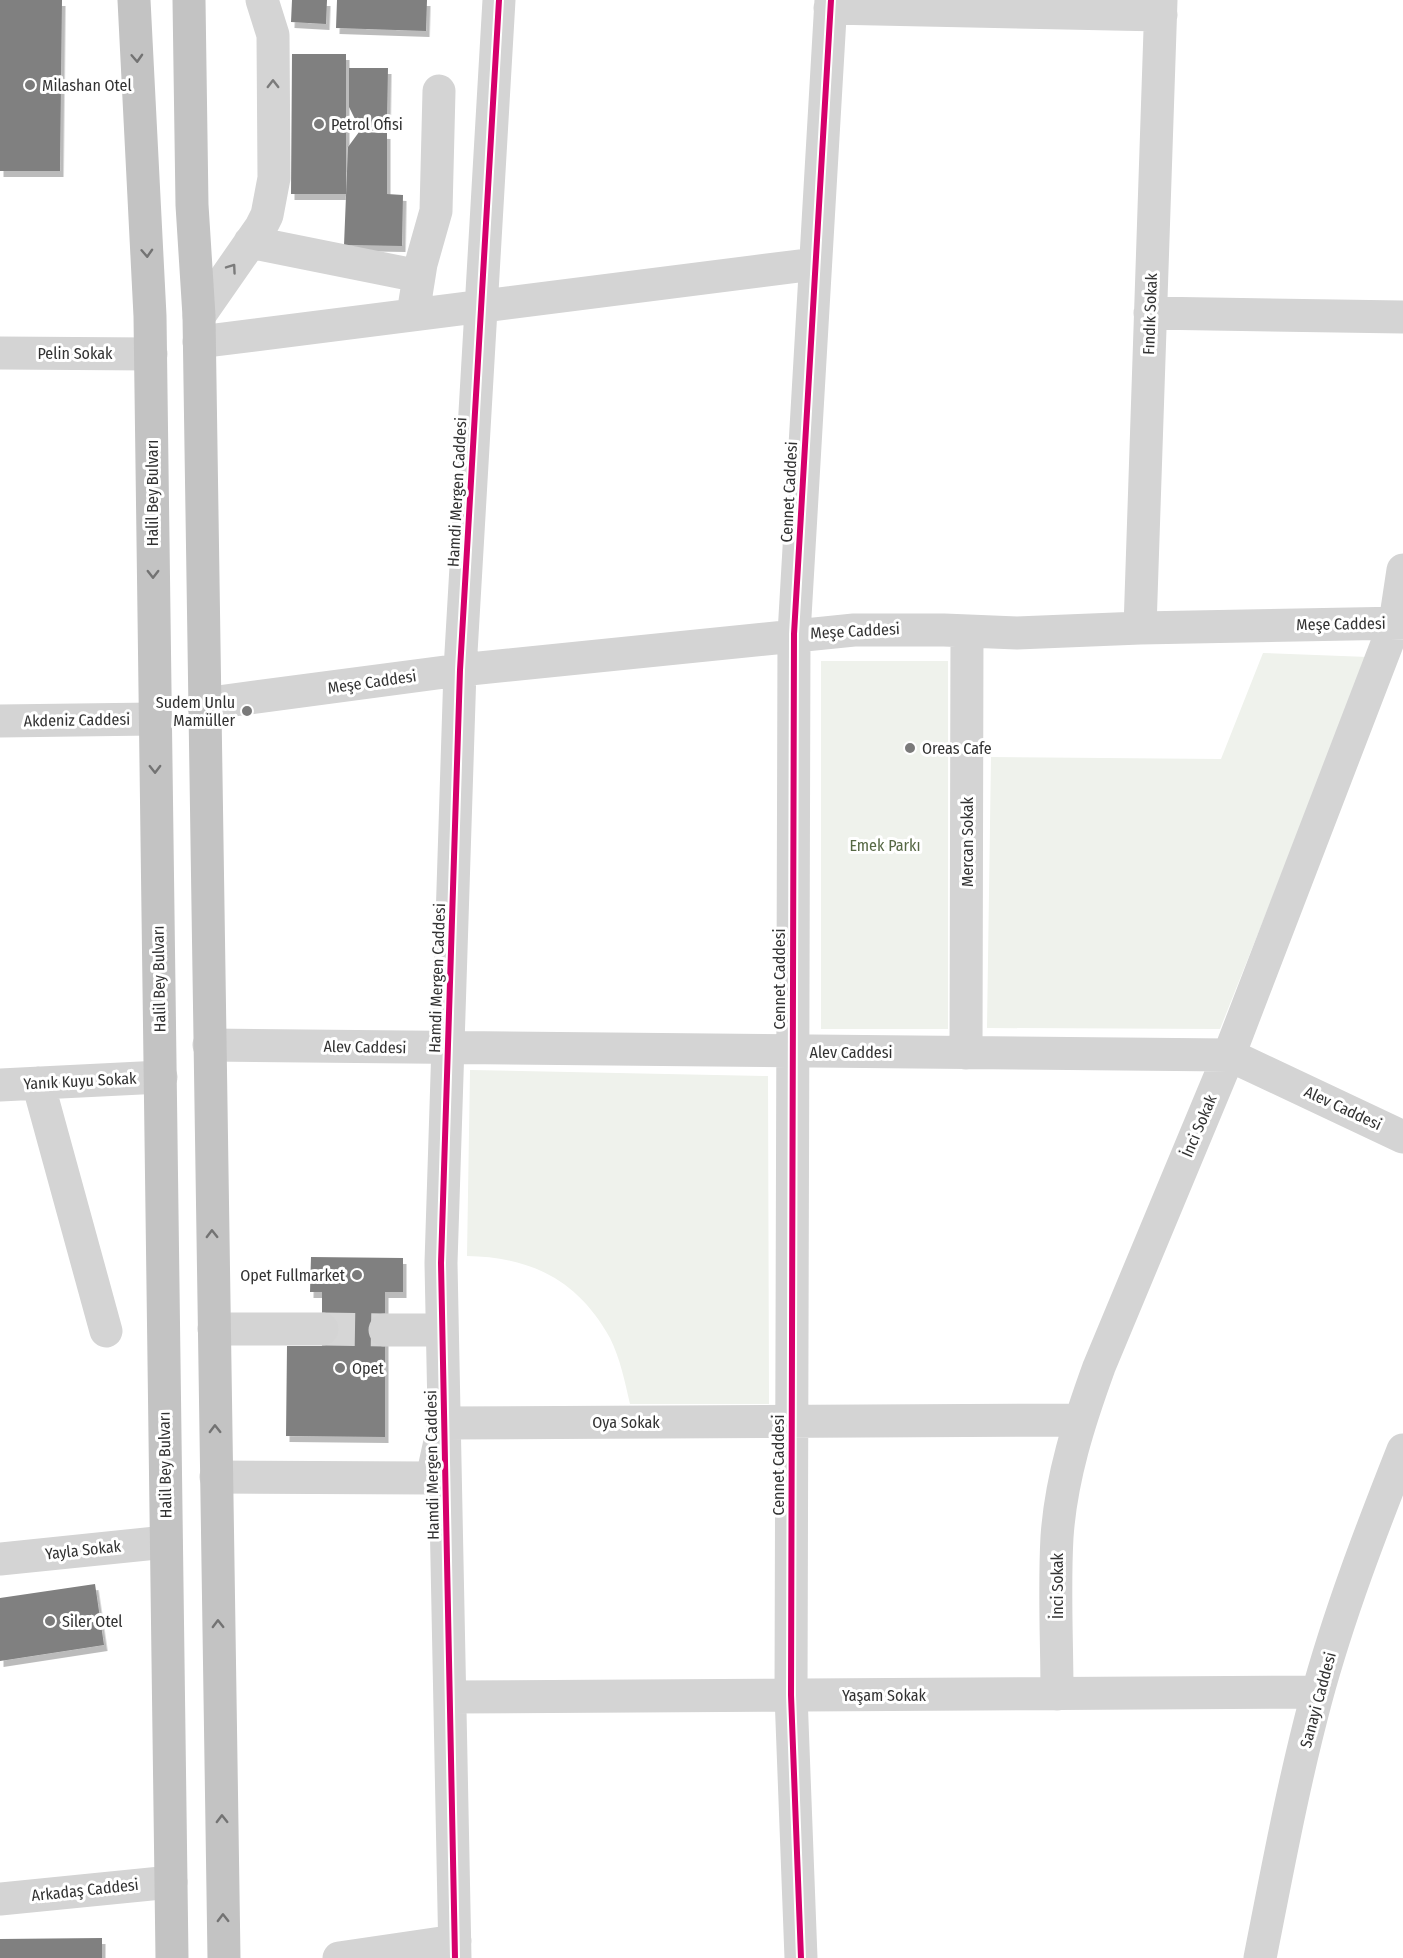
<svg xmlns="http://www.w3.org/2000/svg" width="1403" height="1958" viewBox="0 0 1403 1958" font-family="'Fira Sans Condensed',sans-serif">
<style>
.green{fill:#eff2ec}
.building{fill:#808080;filter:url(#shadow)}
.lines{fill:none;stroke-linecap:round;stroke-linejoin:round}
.minor-tunnel{stroke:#d6d6d6;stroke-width:33;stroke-dasharray:33 16;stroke-linecap:butt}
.minor{stroke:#d4d4d4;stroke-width:33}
.highway{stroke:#c3c3c3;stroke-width:33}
.cycleway-casing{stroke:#fff;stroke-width:10}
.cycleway{stroke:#d6006c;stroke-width:6}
.oneway{stroke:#737373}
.oneway2{stroke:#7b7b7b}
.poi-dot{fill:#7a7a7a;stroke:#fff;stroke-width:2}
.labels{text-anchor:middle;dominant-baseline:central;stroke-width:6;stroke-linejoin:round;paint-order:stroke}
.poi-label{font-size:16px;fill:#323232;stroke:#fff;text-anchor:start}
.street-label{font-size:16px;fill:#323232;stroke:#fff}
.park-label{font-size:16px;fill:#566844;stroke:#fff}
</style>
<defs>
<filter id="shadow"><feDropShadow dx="3.5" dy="6" stdDeviation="0" flood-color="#0004"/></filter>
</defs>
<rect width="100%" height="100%" fill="#fff"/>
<!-- green -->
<path class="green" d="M1263 653 1368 657 1220 1029 987 1028 991 757 1221 759Z
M821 661H948V1029H821Z
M470 1070 768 1076 769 1404H630C625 1382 620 1358 610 1338 578 1280 531 1257 467 1256Z"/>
<!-- building -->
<path class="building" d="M0 0H62L60 171H0Z
M292 0H327L326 24 291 22Z
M337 0H427L426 31 336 28Z
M292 54H346V194H291Z
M349 68H388L387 125H358L349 107Z
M359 132 387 133V194L403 195 402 246 344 245 348 147Z
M311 1257 403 1258V1292H385V1437L286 1436 287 1346H322V1292H310Z
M95 1584 104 1645 0 1661V1598Z
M102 1938V1958H0V1939Z"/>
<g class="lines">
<!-- minor-tunnel -->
<path class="minor-tunnel" d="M322 1329 385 1330"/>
<!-- minor -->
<path class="minor" d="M830 8 1161 15
M250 242 419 276
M1150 313 1403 317
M413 314 421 264 436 211 439 91
M199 316 261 227 267 215 274 178 273 35 262 0
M199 342 815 264
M0 353 151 354
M1140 628 1161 0
M203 704 460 670 854 630H944L1017 633 1140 628 1403 623
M0 721 154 719
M209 1045 1229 1055 1403 1137
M966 1053 967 631
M38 1083 106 1331
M0 1085 161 1077
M214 1329H322
M385 1330H442
M216 1477 432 1478 444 1423 1080 1420
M0 1559 166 1542
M1057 1694C1057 1642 1054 1589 1057 1537 1061 1478 1079 1422 1099 1367L1229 1055 1395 623 1403 570
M450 1697 1318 1692
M0 1899 171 1882
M339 1958 455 1941
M455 1958 441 1263 460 670 499 0
M801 1958 791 1695 794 634 831 0
M1260 1958C1277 1872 1293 1785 1316 1699 1339 1614 1371 1531 1403 1450"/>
<!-- highway -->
<path class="highway" d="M134 0 150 316 172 1958
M189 0 192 205 199 316 224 1958"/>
<defs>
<path id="cycleway" d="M455 1958 441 1263 460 670 499 0
M801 1958 791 1695 794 634 831 0"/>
</defs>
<!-- cycleway casing -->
<use href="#cycleway" class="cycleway-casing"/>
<!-- cycleway -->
<use href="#cycleway" class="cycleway"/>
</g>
<!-- one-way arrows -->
<defs><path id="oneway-chevron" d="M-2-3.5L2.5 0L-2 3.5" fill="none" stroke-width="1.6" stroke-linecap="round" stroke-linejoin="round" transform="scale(1.5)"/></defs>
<g class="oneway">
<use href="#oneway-chevron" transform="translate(137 58) rotate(87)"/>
<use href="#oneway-chevron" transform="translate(147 253) rotate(87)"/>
<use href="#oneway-chevron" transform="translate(153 574) rotate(90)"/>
<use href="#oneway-chevron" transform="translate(155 769) rotate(89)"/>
<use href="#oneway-chevron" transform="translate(212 1234) rotate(-91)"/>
<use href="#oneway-chevron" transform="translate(215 1429) rotate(-91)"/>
<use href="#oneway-chevron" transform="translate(218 1624) rotate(-91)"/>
<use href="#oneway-chevron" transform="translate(222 1819) rotate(-91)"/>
<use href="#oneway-chevron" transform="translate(223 1918) rotate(-91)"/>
</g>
<g class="oneway2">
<use href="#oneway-chevron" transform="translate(273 84) rotate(-90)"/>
<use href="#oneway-chevron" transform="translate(232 268) rotate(-55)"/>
</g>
<!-- markers -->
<g class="poi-dot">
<circle cx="30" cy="85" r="6"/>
<circle cx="319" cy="124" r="6"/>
<circle cx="247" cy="711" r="6"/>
<circle cx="910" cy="748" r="6"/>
<circle cx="357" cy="1275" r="6"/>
<circle cx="340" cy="1368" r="6"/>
<circle cx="50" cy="1621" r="6"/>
</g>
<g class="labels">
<!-- poi labels -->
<g class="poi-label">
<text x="42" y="85">Milashan Otel</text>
<text x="331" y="124">Petrol Ofisi</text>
<text x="235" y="702" text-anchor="end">Sudem Unlu<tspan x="235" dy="18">Mamüller</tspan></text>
<text x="922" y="748">Oreas Cafe</text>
<text x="345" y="1275" text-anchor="end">Opet Fullmarket</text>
<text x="352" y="1368">Opet</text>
<text x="62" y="1621">Siler Otel</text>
</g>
<!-- street labels -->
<g class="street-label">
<text transform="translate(1150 314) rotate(-88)">Fındık Sokak</text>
<text x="75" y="353">Pelin Sokak</text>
<text transform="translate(457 492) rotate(-87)">Hamdi Mergen Caddesi</text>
<text transform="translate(789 492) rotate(-87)">Cennet Caddesi</text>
<text transform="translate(152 493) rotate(-90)">Halil Bey Bulvarı</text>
<text transform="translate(1341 624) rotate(-1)">Meşe Caddesi</text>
<text transform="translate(855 631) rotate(-3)">Meşe Caddesi</text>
<text transform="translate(372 682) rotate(-8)">Meşe Caddesi</text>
<text transform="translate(77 720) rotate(-1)">Akdeniz Caddesi</text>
<text transform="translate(967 842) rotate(-90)">Mercan Sokak</text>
<text transform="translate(437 978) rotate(-88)">Hamdi Mergen Caddesi</text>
<text transform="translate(159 979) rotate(-91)">Halil Bey Bulvarı</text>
<text transform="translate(779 979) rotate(-90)">Cennet Caddesi</text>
<text transform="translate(365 1047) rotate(1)">Alev Caddesi</text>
<text x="851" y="1052">Alev Caddesi</text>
<text transform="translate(80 1081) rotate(-3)">Yanık Kuyu Sokak</text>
<text transform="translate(1343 1108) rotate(25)">Alev Caddesi</text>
<text transform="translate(1199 1126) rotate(-67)">İnci Sokak</text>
<text x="626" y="1422">Oya Sokak</text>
<text transform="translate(165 1465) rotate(-91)">Halil Bey Bulvarı</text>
<text transform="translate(432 1465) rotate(-91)">Hamdi Mergen Caddesi</text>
<text transform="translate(778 1465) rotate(-90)">Cennet Caddesi</text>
<text transform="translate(83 1550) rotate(-6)">Yayla Sokak</text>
<text transform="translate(1057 1586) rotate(-90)">İnci Sokak</text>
<text x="884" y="1695">Yaşam Sokak</text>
<text transform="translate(1318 1700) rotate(-75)">Sanayi Caddesi</text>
<text transform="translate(85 1890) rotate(-6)">Arkadaş Caddesi</text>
</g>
<!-- park labels -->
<g class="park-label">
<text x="885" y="845">Emek Parkı</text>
</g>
</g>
</svg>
